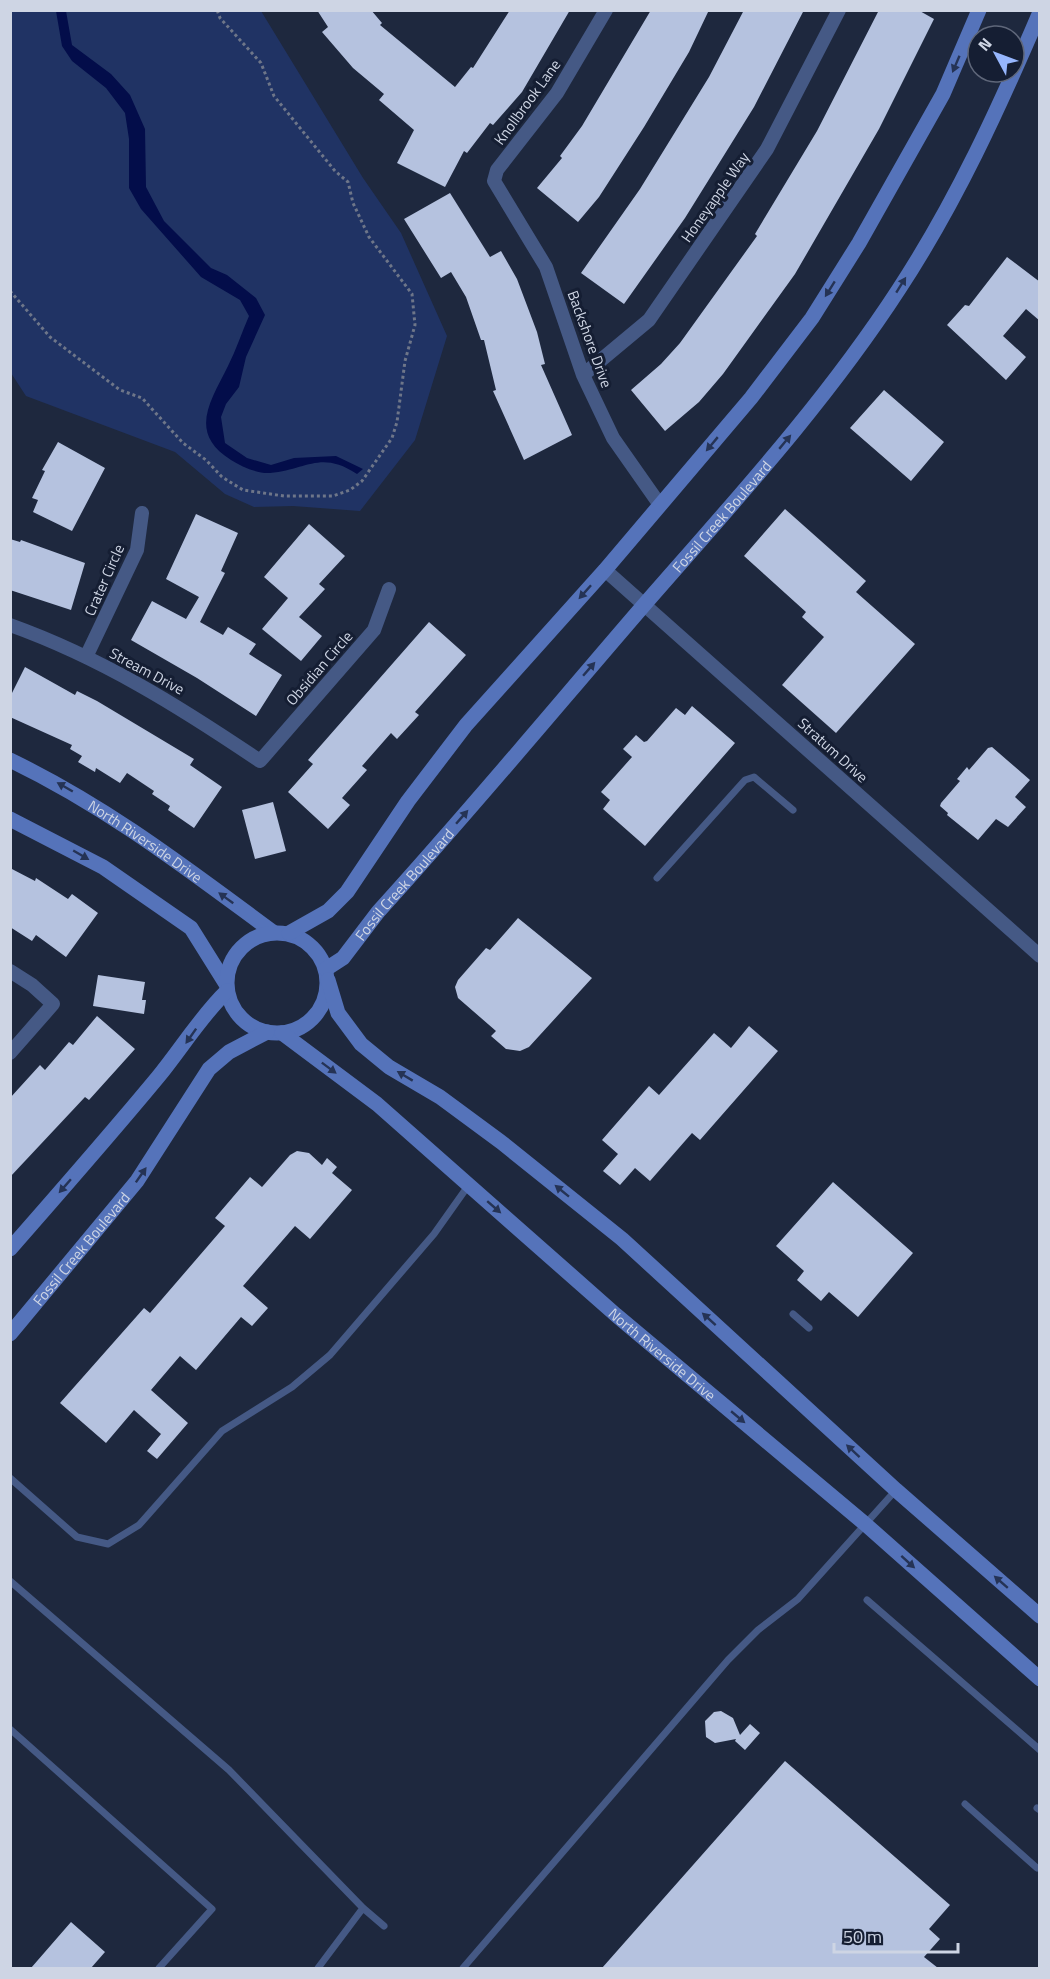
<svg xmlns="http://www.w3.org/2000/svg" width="1050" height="1979" viewBox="0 0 1050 1979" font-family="'Titillium Web',sans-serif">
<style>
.green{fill:#203364}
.water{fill:#030d4a}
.building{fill:#b5c2df}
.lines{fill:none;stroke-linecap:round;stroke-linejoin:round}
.path{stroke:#6e7689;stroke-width:3;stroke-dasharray:3 3;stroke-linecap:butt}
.service{stroke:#455985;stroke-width:7}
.minor{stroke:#455985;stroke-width:14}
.secondary{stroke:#5573ba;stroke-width:15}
.oneway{fill:#253355}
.labels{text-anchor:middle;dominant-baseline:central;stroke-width:6;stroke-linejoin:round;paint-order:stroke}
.street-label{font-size:15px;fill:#ced5e4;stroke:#151e33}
</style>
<rect width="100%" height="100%" fill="#1e283e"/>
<!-- green -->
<path class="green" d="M11 11H261L363 178 401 233 447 336 415 440 360 511 293 506 254 507 225 494 175 452 26 396 11 373Z"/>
<!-- water -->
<path class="water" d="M56 11H66L72 45 111 74 130 95 145 129 146 187 164 221 211 268 227 275 256 298 265 315 246 357 239 387 226 404 221 417 225 443 247 458 271 465 294 458 336 456 363 469 357 474C320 450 307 470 270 473 258 474 242 467 231 460 188 433 210 402 228 366 236 350 242 332 249 316L240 300 201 277 141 209 129 188V139L125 113 106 88 72 61 62 46Z"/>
<!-- building -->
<path class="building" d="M317 10H371L382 23 380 25 455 87 471 67 473 68 510 10H570L522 92 493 125 490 123 467 153 464 151 445 187 397 163 414 130 379 100 384 94 353 68 322 32 328 27Z
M651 10H709L689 52 644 127 599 197 578 222 537 188 562 158 560 156 582 126Z
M744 10H804L754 107 685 218 624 304 581 273 640 189 709 77Z
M879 10H918L934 19 879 129 795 274 723 374 699 402 665 431 631 390 661 364 680 343 757 236 755 234 817 131Z
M450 193 490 257 501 251 517 279 537 332 545 364 541 365 572 435 524 460 493 391 496 390 484 340H481L466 297 451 272 441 278 404 219Z
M1007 257 1040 282V321L1026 309 1003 336 1026 357 1006 380 947 325 965 305 969 306Z
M884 390 944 442 911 481 850 428Z
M58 442 105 468 72 531 33 512 38 500 32 498 45 471 42 470Z
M785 509 866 581 856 592 915 644 836 733 782 685 824 637 802 617 806 612 744 556Z
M196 514 238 533 221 571 225 573 200 622 223 635 228 627 256 644 249 654 282 675 256 716 197 678 131 640 152 601 186 619 199 597 166 579Z
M309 524 345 556 319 584 325 589 299 617 322 636 301 661 262 629 288 598 264 577Z
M10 539 20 542 21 540 85 563 71 610 10 590Z
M429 622 466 655 415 712 419 715 397 739 391 733 362 766 367 770 342 798 350 805 328 829 288 792 313 764 308 760Z
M25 667 75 695 77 691 97 701 194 759 190 765 222 787 194 828 168 810 170 806 152 794 154 791 127 773 120 783 96 768 95 772 78 762 82 756 70 749 72 745 10 717V697Z
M692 706 735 743 645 846 603 809 610 800 601 792 632 757 623 749 636 735 644 742 647 741 676 708 685 715Z
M992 747 1030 780 1015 797 1026 807 1008 827 996 819 978 840 947 815 948 813 940 806 941 803 960 781 957 779 967 767 969 770 988 748Z
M273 802 286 851 255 859 242 810Z
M10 868 35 881 36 878 68 899 72 894 98 913 66 957 36 935 32 941 10 927Z
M518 918 592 978 529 1047 520 1051 506 1049 491 1036 496 1031 458 998 455 987 458 980 486 948 490 950Z
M98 975 145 982 142 1000H146L144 1014 93 1006Z
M97 1016 135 1049 89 1100 85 1097 10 1177V1098L40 1065 45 1070 69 1042 73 1045Z
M749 1026 778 1051 700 1140 692 1133 650 1181 635 1168 620 1185 603 1171 618 1154 602 1140 649 1086 659 1095 714 1033 731 1048Z
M297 1151 309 1153 322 1165 327 1158 337 1167 332 1173 352 1190 310 1239 295 1226 243 1286 268 1308 252 1326 241 1317 196 1370 180 1356 151 1390 188 1423 157 1459 147 1451 161 1434 134 1410 106 1443 60 1403 144 1308 150 1313 225 1226 215 1218 250 1177 262 1187 290 1155Z
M833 1182 913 1253 858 1317 829 1292 821 1301 797 1280 804 1271 776 1246Z
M721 1711 733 1718 740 1735 750 1724 760 1733 745 1750 735 1741 736 1739 715 1743 706 1737 705 1721 714 1712Z
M785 1761 950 1905 929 1929 940 1939 924 1957 938 1968H602Z
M71 1922 105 1952 91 1968H31Z"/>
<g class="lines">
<!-- path -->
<path class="path" d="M10 291 50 337 120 390 142 398 183 443 206 460 222 477 243 490 284 496H333L350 490 362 481 392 438 397 422 405 361 415 325 412 294 369 237 353 203 348 182 335 171 274 96 261 63 220 18 217 10"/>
<!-- service -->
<path class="service" d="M657 878 745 780 754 777 793 810
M793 1314 809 1328
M10 1478 77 1537 108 1544 139 1525 222 1431 292 1387 330 1355 434 1234 468 1186
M10 1581 229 1770 363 1908 384 1926
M867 1600 1040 1750
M10 1729 212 1909 159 1968
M965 1804 1037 1868
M1037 1808 1040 1810
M318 1968 363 1908
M463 1968 728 1660 758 1630 798 1599 896 1490"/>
<!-- minor -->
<path class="minor" d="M606 10 557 93 497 170 494 181 546 267 583 375 613 438 660 505
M583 375 649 320 767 149 839 10
M605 570 1040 956
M10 625C102 658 180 707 260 761L374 630 389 589
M86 657 137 550 142 513
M10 971 32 985 53 1004 10 1053"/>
<!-- secondary -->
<g class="secondary">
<path id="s1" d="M10 760C109 808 186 868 273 932"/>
<path d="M10 819 103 867 191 928 226 984"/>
<circle cx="277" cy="983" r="50"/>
<path d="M289 933 328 911 347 892 408 801 466 725 605 570 751 398 812 318 859 243 943 94 979 10"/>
<path id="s2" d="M326 969 343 958 378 912C469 812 556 707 644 605 733 503 825 403 899 289 956 202 999 108 1040 12"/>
<path d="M328 980 338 1013 361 1044 389 1067 440 1097 501 1142 622 1239 896 1490 1040 1616"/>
<path id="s3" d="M282 1033 377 1104 616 1315 864 1523 1040 1679"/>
<path d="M10 1249C60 1192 110 1135 158 1077 181 1049 201 1016 227 991"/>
<path id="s4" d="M10 1334 137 1181 209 1069 229 1052 267 1032"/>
</g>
</g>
<!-- one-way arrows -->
<defs><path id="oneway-solid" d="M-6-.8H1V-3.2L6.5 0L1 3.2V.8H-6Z" transform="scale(1.5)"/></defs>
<g class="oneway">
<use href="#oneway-solid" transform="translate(956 64) rotate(113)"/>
<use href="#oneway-solid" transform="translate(901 285) rotate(-58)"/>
<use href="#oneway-solid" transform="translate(830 289) rotate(122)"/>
<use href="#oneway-solid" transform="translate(785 442) rotate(-50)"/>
<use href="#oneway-solid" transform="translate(712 444) rotate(130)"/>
<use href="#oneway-solid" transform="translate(585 592) rotate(132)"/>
<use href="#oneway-solid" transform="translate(589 669) rotate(-49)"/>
<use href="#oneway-solid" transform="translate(65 787) rotate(-150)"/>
<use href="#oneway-solid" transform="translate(462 817) rotate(-49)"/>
<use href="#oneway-solid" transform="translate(81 855) rotate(30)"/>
<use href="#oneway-solid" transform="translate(226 898) rotate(-144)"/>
<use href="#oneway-solid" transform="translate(191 1036) rotate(125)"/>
<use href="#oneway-solid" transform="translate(329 1068) rotate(37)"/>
<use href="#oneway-solid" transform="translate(405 1076) rotate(-149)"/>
<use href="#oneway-solid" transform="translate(141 1175) rotate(-55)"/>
<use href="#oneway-solid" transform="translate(65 1186) rotate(131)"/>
<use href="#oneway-solid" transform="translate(562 1191) rotate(-141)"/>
<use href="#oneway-solid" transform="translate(494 1207) rotate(41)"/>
<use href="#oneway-solid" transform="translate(709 1319) rotate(-138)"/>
<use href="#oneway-solid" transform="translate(738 1417) rotate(40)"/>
<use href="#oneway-solid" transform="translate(853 1451) rotate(-137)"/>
<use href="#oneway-solid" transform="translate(908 1562) rotate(42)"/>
<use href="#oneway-solid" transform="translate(1001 1582) rotate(-139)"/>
</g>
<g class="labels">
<!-- street labels -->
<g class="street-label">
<text transform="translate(527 102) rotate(-54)">Knollbrook Lane</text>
<text transform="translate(715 197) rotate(-55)">Honeyapple Way</text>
<text transform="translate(590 339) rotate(70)">Backshore Drive</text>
<text stroke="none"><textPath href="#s2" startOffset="602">Fossil Creek Boulevard</textPath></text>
<text transform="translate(104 580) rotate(-66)">Crater Circle</text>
<text transform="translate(319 668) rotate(-49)">Obsidian Circle</text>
<text transform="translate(147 671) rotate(28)">Stream Drive</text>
<text transform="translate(833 750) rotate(42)">Stratum Drive</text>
<text stroke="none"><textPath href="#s1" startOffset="158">North Riverside Drive</textPath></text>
<text stroke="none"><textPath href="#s2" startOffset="116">Fossil Creek Boulevard</textPath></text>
<text stroke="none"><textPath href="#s4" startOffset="111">Fossil Creek Boulevard</textPath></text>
<text stroke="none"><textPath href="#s3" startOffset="498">North Riverside Drive</textPath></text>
</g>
</g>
<!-- border -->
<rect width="1050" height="1979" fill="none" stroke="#ced5e4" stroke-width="24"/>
<!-- north arrow -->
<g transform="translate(996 54) rotate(311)"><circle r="28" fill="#151e33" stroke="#5f677a" stroke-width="1.5"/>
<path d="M0-4.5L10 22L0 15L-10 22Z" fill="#96b6fd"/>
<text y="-9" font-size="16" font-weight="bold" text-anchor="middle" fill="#ced5e4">N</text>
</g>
<!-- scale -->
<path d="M834 1943v9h124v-9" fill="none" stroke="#ced5e4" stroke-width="3"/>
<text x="843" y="1943" font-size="18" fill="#ced5e4" stroke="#151e33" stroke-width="4.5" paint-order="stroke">50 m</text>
</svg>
